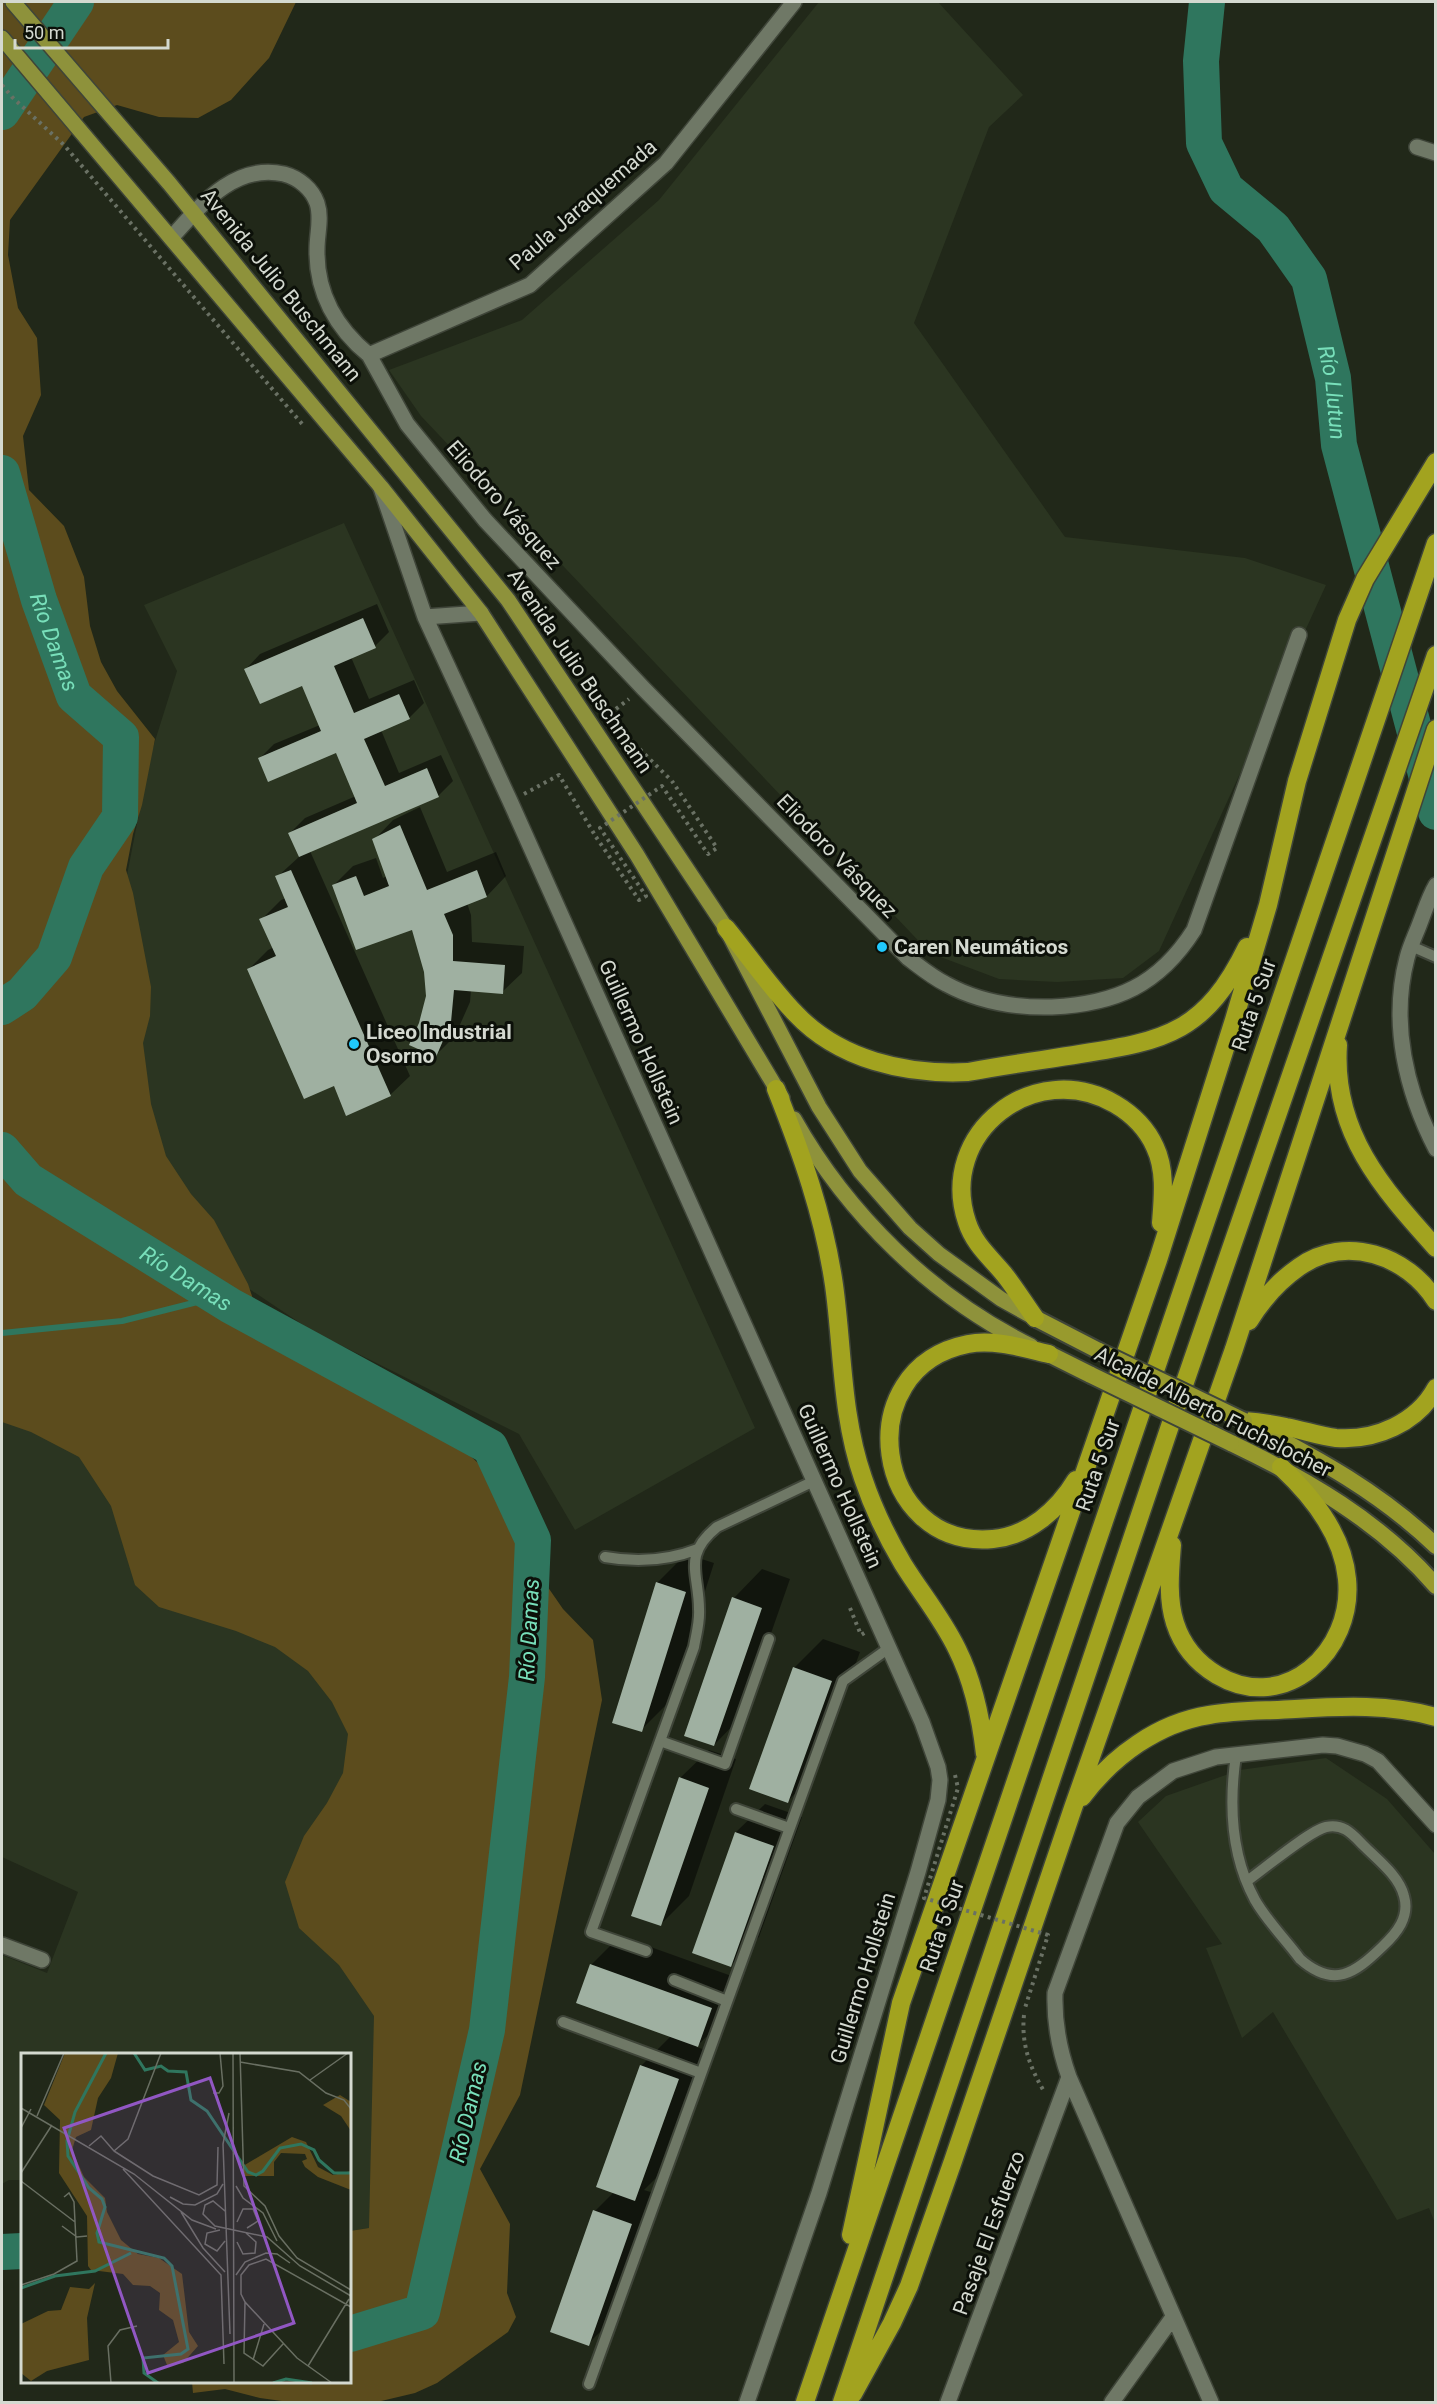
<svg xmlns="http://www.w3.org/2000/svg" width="1437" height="2404" viewBox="0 0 1437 2404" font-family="Roboto,sans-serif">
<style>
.built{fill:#2b3521}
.green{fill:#5c4c1d}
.shadow{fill:#0007}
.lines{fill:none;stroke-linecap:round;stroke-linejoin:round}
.stream{stroke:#2f765e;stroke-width:6}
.river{stroke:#2f765e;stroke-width:36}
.building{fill:#9fb0a1}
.service-casing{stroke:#3f4539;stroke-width:14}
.minor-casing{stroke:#3f4539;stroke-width:18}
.tertiary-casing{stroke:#3f4539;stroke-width:18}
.primary-casing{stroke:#3f4539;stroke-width:18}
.trunk-casing{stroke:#3f4539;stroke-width:20}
.motorway-casing{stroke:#3f4539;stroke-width:21}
.path{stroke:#6a7164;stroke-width:4;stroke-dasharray:3 4.5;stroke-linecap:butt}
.service{stroke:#6f7866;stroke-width:10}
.minor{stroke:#6f7866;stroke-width:15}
.tertiary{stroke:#6f7866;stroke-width:15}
.primary{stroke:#8e923b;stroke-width:15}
.trunk{stroke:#989a2d;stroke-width:16}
.motorway{stroke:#a2a31f;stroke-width:18}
.trunk-bridge-casing{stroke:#3f4539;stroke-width:20;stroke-linecap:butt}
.path-bridge{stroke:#6a7164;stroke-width:4;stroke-dasharray:3 4.5;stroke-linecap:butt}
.trunk-bridge{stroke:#989a2d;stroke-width:16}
.poi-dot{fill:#20c9fd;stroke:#0c1009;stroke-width:2}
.labels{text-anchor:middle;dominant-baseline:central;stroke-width:6;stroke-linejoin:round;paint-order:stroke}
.street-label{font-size:21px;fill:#d4d9d0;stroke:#0c1009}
.poi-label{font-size:21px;font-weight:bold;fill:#d4d9d0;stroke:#0c1009;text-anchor:start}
.water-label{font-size:22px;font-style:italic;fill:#78dfba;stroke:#0c1009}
.inset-river{fill:none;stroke:#2f765e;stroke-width:3}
.inset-road{fill:none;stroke:#696f62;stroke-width:1.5}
.view{fill:#9157c3;fill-opacity:0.15;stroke:#9157c3;stroke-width:3}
.inset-edge{fill:none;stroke:#d4d9d0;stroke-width:3}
</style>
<rect width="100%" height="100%" fill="#212819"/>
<!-- built -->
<path class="built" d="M819 2H938L1023 95 989 127 914 323 1065 537 1245 558 1326 585 1159 951 1123 978 1057 982 999 979 930 953 421 416 389 370 522 320 659 200Z
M344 523 755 1428 575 1530 519 1434 312 1331 227 1274 142 1141 113 947 150 757 177 671 144 605Z
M2 1199 452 1482 369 2228 350 2231V2054H22V2180H9L2 2184V1955L47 1973 78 1892 2 1857Z
M1326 1758 1387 1799 1435 1854V2223L1429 2208 1397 2220 1273 2012 1242 2038 1206 1948 1222 1944 1138 1822 1166 1796 1240 1770Z"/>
<!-- green -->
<path class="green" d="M2 2H296L269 58 231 100 198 118 159 117 117 105 84 117 10 220 8 255 18 308 37 338 41 395 23 436 29 490 64 526 84 577 90 626 101 662 117 691 155 739 142 805 133 834 126 870 133 893 151 987 150 1016 143 1043 151 1104 166 1156 191 1194 214 1220 248 1284 258 1314 272 1333 336 1370 381 1385 411 1401 443 1427 467 1453 488 1472 514 1504 534 1540 545 1583 563 1609 593 1640 602 1700 520 2095 480 2169 510 2224 507 2293 516 2317 508 2332 437 2383 415 2393 377 2402H289L260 2398 225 2389 193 2393 192 2382H350V2231L369 2228 374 2016 339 1965 299 1928 285 1882 304 1836 327 1803 343 1773 348 1734 332 1702 308 1671 275 1647 236 1631 159 1607 135 1585 111 1506 79 1457 31 1432 2 1422Z"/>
<!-- shadow -->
<path class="shadow" d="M377 604 389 632 375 646 351 657 369 699 414 680 424 703 409 718 381 730 399 773 441 755 453 781 438 796 310 851 410 1076 390 1095 334 1084 249 969 268 950 274 947 261 920 281 900 286 898 277 877 300 856 290 833 305 818 356 796 337 751 259 759 274 744 320 725 302 685 246 669 260 654Z
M420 807 447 872 496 852 506 876 487 896 467 903 471 915 472 942 524 946 522 973 502 992 471 990 470 1002 455 1036 436 1055 420 1024 427 996 426 972 413 928 333 886 353 866 376 858 383 878 387 876 374 840 393 820Z
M686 1554 714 1563 670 1701 641 1730 657 1583Z
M762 1569 790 1579 742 1716 714 1745 734 1598Z
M823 1639 860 1652 816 1772 788 1801 794 1668Z
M709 1750 736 1759 689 1896 660 1925 680 1778Z
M765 1804 802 1817 759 1937 730 1966 693 1952 736 1832Z
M620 1936 740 1979 727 2016 696 2047 706 2050 663 2171 644 2190 660 2195 617 2315 588 2344 595 2211 614 2192 641 2066 671 2036 591 1965Z"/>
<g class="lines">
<!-- stream -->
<path class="stream" d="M2 1333 122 1321 217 1297"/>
<!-- river -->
<g class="river">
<path id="s1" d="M1207 2 1201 61 1204 143 1226 189 1273 228 1309 279 1333 378 1339 445 1436 812"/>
<path d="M2 112 76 2"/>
<path id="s2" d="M2 473 39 600 74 696 121 737 120 817 86 867 54 957 22 994 2 1007"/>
<path id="s3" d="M2 1150 28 1180 231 1306 490 1447 533 1540 527 1677 487 2030 422 2312 350 2334"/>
<path d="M2 2252 22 2251"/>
</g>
</g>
<!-- building -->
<path class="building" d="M363 618 376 648 334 666 354 713 399 694 410 719 364 739 385 786 427 768 439 797 299 857 288 833 357 803 336 753 268 782 258 758 321 731 302 686 260 704 244 669Z
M400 825 427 890 477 870 487 897 444 914 453 935V961L505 965 503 994 454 990 451 1022 436 1057 409 1045 419 1023 426 996 424 972 412 930 356 950 332 885 356 876 364 896 389 886 372 839Z
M291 870 391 1096 346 1116 334 1086 304 1099 247 969 276 956 259 919 288 907 275 876Z
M656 1582 686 1592 642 1732 612 1723Z
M732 1597 762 1608 714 1746 684 1736Z
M793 1667 832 1681 788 1803 749 1789Z
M679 1777 709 1788 661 1926 631 1916Z
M735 1832 774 1846 731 1967 692 1953Z
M590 1964 712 2008 698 2047 576 2003Z
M640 2065 679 2079 635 2201 596 2187Z
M593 2210 632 2224 589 2346 550 2332Z"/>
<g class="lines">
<defs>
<path id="service" d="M1411 946 1436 957
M605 1557C638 1563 667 1561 698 1549
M660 1741 725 1764 769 1639
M1236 1755C1229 1803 1231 1856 1255 1900 1267 1921 1286 1940 1300 1959 1334 1989 1355 1973 1382 1947 1397 1933 1410 1917 1404 1896 1399 1876 1378 1860 1364 1846 1353 1835 1344 1823 1326 1827 1309 1831 1264 1869 1247 1881
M736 1809 789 1828
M646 1951 591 1932 694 1647C696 1635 700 1622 699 1609 699 1574 682 1555 717 1527L814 1481
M674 1980 727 2001
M563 2022 701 2073
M589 2384 843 1681 889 1648"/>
<path id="minor" d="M1417 147 1436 153
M171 238C201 205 234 163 284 174 299 178 312 189 317 203 322 218 317 233 317 249 316 292 336 328 369 355L530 285 666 163 794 2
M369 355 407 424 485 520 643 688 908 958C920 967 932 977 946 984 979 1002 1015 1008 1052 1007 1116 1004 1159 985 1194 930L1299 635
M381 488 425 617 510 801 922 1722 938 1767 940 1780 938 1800 918 1872 819 2193 747 2402
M425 617 481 613
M2 1945 42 1960
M948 2402 1069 2077
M1112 2402 1173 2317
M1211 2402 1069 2077C1059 2049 1054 2024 1055 1993L1117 1823 1138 1797 1173 1771 1216 1757 1323 1745 1337 1746 1365 1754 1378 1761 1436 1825"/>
<path id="tertiary" d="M1436 885C1429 897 1425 910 1420 923 1416 934 1410 946 1407 958 1390 1023 1406 1091 1436 1149"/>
<path id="primary" d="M13 2 169 183 508 600 726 928 819 1107 860 1171 910 1228 939 1254 1001 1299 1035 1318
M2 38 381 487 481 613 637 855 782 1098
M794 1119C848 1215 932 1297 1031 1346"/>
<path id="trunk" d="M1035 1318 1099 1351
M1049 1354 1091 1375
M1249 1423C1317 1458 1381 1493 1436 1546
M1231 1443C1306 1479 1381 1522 1436 1586"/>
<path id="motorway" d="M726 928C749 956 770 987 795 1013 839 1060 906 1075 968 1072 1005 1065 1043 1060 1080 1054 1167 1041 1206 1031 1247 947
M1338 1045C1332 1132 1382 1188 1436 1248
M776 1089C801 1152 824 1216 834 1285 843 1349 841 1415 863 1478 873 1508 887 1537 903 1564 921 1593 942 1618 957 1649 973 1681 981 1718 985 1754
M1035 1318C1025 1304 1015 1288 1004 1274 990 1257 974 1244 967 1222 937 1133 1035 1057 1115 1104 1132 1114 1147 1129 1155 1147 1166 1170 1163 1198 1161 1223
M1249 1321C1262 1300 1279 1281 1299 1267 1346 1234 1407 1255 1436 1301
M1049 1354C1023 1348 994 1339 968 1344 847 1368 874 1550 993 1539 1028 1536 1058 1510 1076 1480
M1244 1421C1258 1422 1272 1424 1286 1427 1303 1430 1319 1436 1336 1438 1375 1441 1417 1423 1436 1388
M1172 1545C1170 1570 1167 1598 1175 1623 1182 1645 1197 1663 1217 1675 1285 1715 1354 1651 1347 1579 1343 1535 1312 1496 1281 1467
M1082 1797C1113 1756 1158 1723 1209 1715 1237 1710 1267 1711 1295 1709 1343 1706 1390 1704 1436 1717
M851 2235 901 2003 1158 1260 1234 1020 1268 905 1297 781 1347 620 1365 579 1436 462
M853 2394 892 2323 909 2286 953 2161 1073 1808 1234 1349 1436 729
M805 2402 1436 543
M842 2402 1175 1411 1436 655"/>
</defs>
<!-- service casing -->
<use href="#service" class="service-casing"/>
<!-- minor casing -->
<use href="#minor" class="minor-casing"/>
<!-- tertiary casing -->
<use href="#tertiary" class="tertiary-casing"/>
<!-- primary casing -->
<use href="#primary" class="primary-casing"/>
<!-- trunk casing -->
<use href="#trunk" class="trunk-casing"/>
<!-- motorway casing -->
<use href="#motorway" class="motorway-casing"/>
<!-- path -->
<path class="path" d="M2 85 12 97 64 145 303 425
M604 718 629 699
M613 723 672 781
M524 794 559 775 596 837
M850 1608 861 1635 866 1632
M1024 2015C1021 2044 1030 2068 1045 2093"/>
<!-- service -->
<use href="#service" class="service"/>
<!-- minor -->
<use href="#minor" class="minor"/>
<!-- tertiary -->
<use href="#tertiary" class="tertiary"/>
<!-- primary -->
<use href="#primary" class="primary"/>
<!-- trunk -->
<use href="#trunk" class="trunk"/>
<!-- motorway -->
<use href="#motorway" class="motorway"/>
<defs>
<path id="trunk-bridge" d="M1099 1351 1244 1421
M1091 1375 1231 1443"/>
</defs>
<!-- trunk-bridge casing -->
<use href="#trunk-bridge" class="trunk-bridge-casing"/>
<!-- path-bridge -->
<path class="path-bridge" d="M596 837 639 900 646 896 600 828 662 786 708 854 717 848 672 781
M955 1775 958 1788 924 1898 1048 1935 1025 2008"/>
<!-- trunk-bridge -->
<use href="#trunk-bridge" class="trunk-bridge"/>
</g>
<!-- markers -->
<g class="poi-dot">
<circle cx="882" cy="947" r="6"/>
<circle cx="354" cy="1044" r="6"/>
</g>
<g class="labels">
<!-- street labels -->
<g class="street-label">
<text transform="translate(583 205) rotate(-41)">Paula Jaraquemada</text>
<text transform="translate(281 285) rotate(51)">Avenida Julio Buschmann</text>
<text transform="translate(504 505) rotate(49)">Eliodoro Vásquez</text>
<text transform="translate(580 671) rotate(56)">Avenida Julio Buschmann</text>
<text transform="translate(837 856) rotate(46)">Eliodoro Vásquez</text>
<text transform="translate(1254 1005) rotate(-71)">Ruta 5 Sur</text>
<text transform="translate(641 1042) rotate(66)">Guillermo Hollstein</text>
<text transform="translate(1213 1412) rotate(27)">Alcalde Alberto Fuchslocher</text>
<text transform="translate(1098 1465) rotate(-71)">Ruta 5 Sur</text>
<text transform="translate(840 1486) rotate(66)">Guillermo Hollstein</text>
<text transform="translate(942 1926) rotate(-71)">Ruta 5 Sur</text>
<text transform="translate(863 1978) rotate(-73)">Guillermo Hollstein</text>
<text transform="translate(989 2233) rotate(-70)">Pasaje El Esfuerzo</text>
</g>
<!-- poi labels -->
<g class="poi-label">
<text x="894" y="947">Caren Neumáticos</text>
<text x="366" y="1032">Liceo Industrial<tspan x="366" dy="24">Osorno</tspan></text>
</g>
<!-- water labels -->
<g class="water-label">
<text stroke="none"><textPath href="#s1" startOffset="432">Río Llutun</textPath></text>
<text stroke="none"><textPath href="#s2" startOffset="177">Río Damas</textPath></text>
<text stroke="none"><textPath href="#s3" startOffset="226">Río Damas</textPath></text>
<text transform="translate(529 1630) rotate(-87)">Río Damas</text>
<text transform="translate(468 2112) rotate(-77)">Río Damas</text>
</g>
</g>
<!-- overview -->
<g transform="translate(21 2053)">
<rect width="330" height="330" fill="#212819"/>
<path d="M44 0H97L90 25 77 45 70 77 55 84 51 97 63 124 84 145 86 159 100 187 117 201 138 205 161 221 168 279 177 293 162 310 146 312 142 302 158 289 152 267 138 257 139 240 129 233 112 232 102 221 70 217 67 213 66 163 38 120 39 67 23 52ZM319 42 330 49V78L320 63 302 52ZM271 84 285 89 297 114 312 122 330 118V137L297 124 284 114 281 108 286 106 284 101 260 100 253 109V123H223L222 113ZM74 230 66 265 68 307 26 318 10 328 0 320V271L27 258 40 257 49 234 68 236Z" fill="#5c4c1d"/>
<path class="inset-river" d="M85 0 54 59 46 88 47 103 68 135 81 146 84 154 76 180 78 189 143 205 151 213 167 296 160 301 122 305 123 320 137 330M113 0 124 17 140 13 147 18 165 19 170 47 186 58 227 119 235 122 242 118 259 95 280 91 293 97 298 107 313 120H330M0 235 34 223 74 218 110 200M252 330 265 326 291 330"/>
<path class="inset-road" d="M212 0 213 330M219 0 223 133 244 153 258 183 276 205 330 237M219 9 278 19 305 40 323 47 330 56M289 27 327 0M192 40H198L202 33 199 0M0 55 113 121 171 167 195 176M208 60 202 91 209 281M16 63 43 0M0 75 10 56M68 93 80 83 93 98 107 86 140 0M93 98 132 123 178 142 196 132 197 94M102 116 200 222 203 311M0 120 31 72M0 128 54 169M215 133 222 145 242 160 256 188M149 144 162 151 174 152 196 141 202 131M204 158 192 148 184 152 182 161 194 173 246 184 279 213 330 243M160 159 182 195 204 219M216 169 222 156H232L237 168 226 175M41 173 56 184 66 183M199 177 186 180 184 191 196 198 204 188M216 189 222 201 234 200 235 189 225 180M215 222 224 209 245 200 256 201 269 210M0 232 33 221 56 208 53 149 48 140 43 144M224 249 223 300 242 313 262 291M232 307 243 271M287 313 328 246M90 330 87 293 99 277 116 273M311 330 276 305 224 249 220 241V222L228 212 245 206 330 254"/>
<path class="view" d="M189 25 273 270 127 320 43 75Z"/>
<rect width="330" height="330" class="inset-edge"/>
</g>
<!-- border -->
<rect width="1437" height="2404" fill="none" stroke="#d4d9d0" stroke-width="6"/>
<!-- scale -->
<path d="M15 39v9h153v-9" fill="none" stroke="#d4d9d0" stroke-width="3"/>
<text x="24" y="39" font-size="18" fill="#d4d9d0" stroke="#0c1009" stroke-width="4.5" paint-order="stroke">50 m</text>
</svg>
